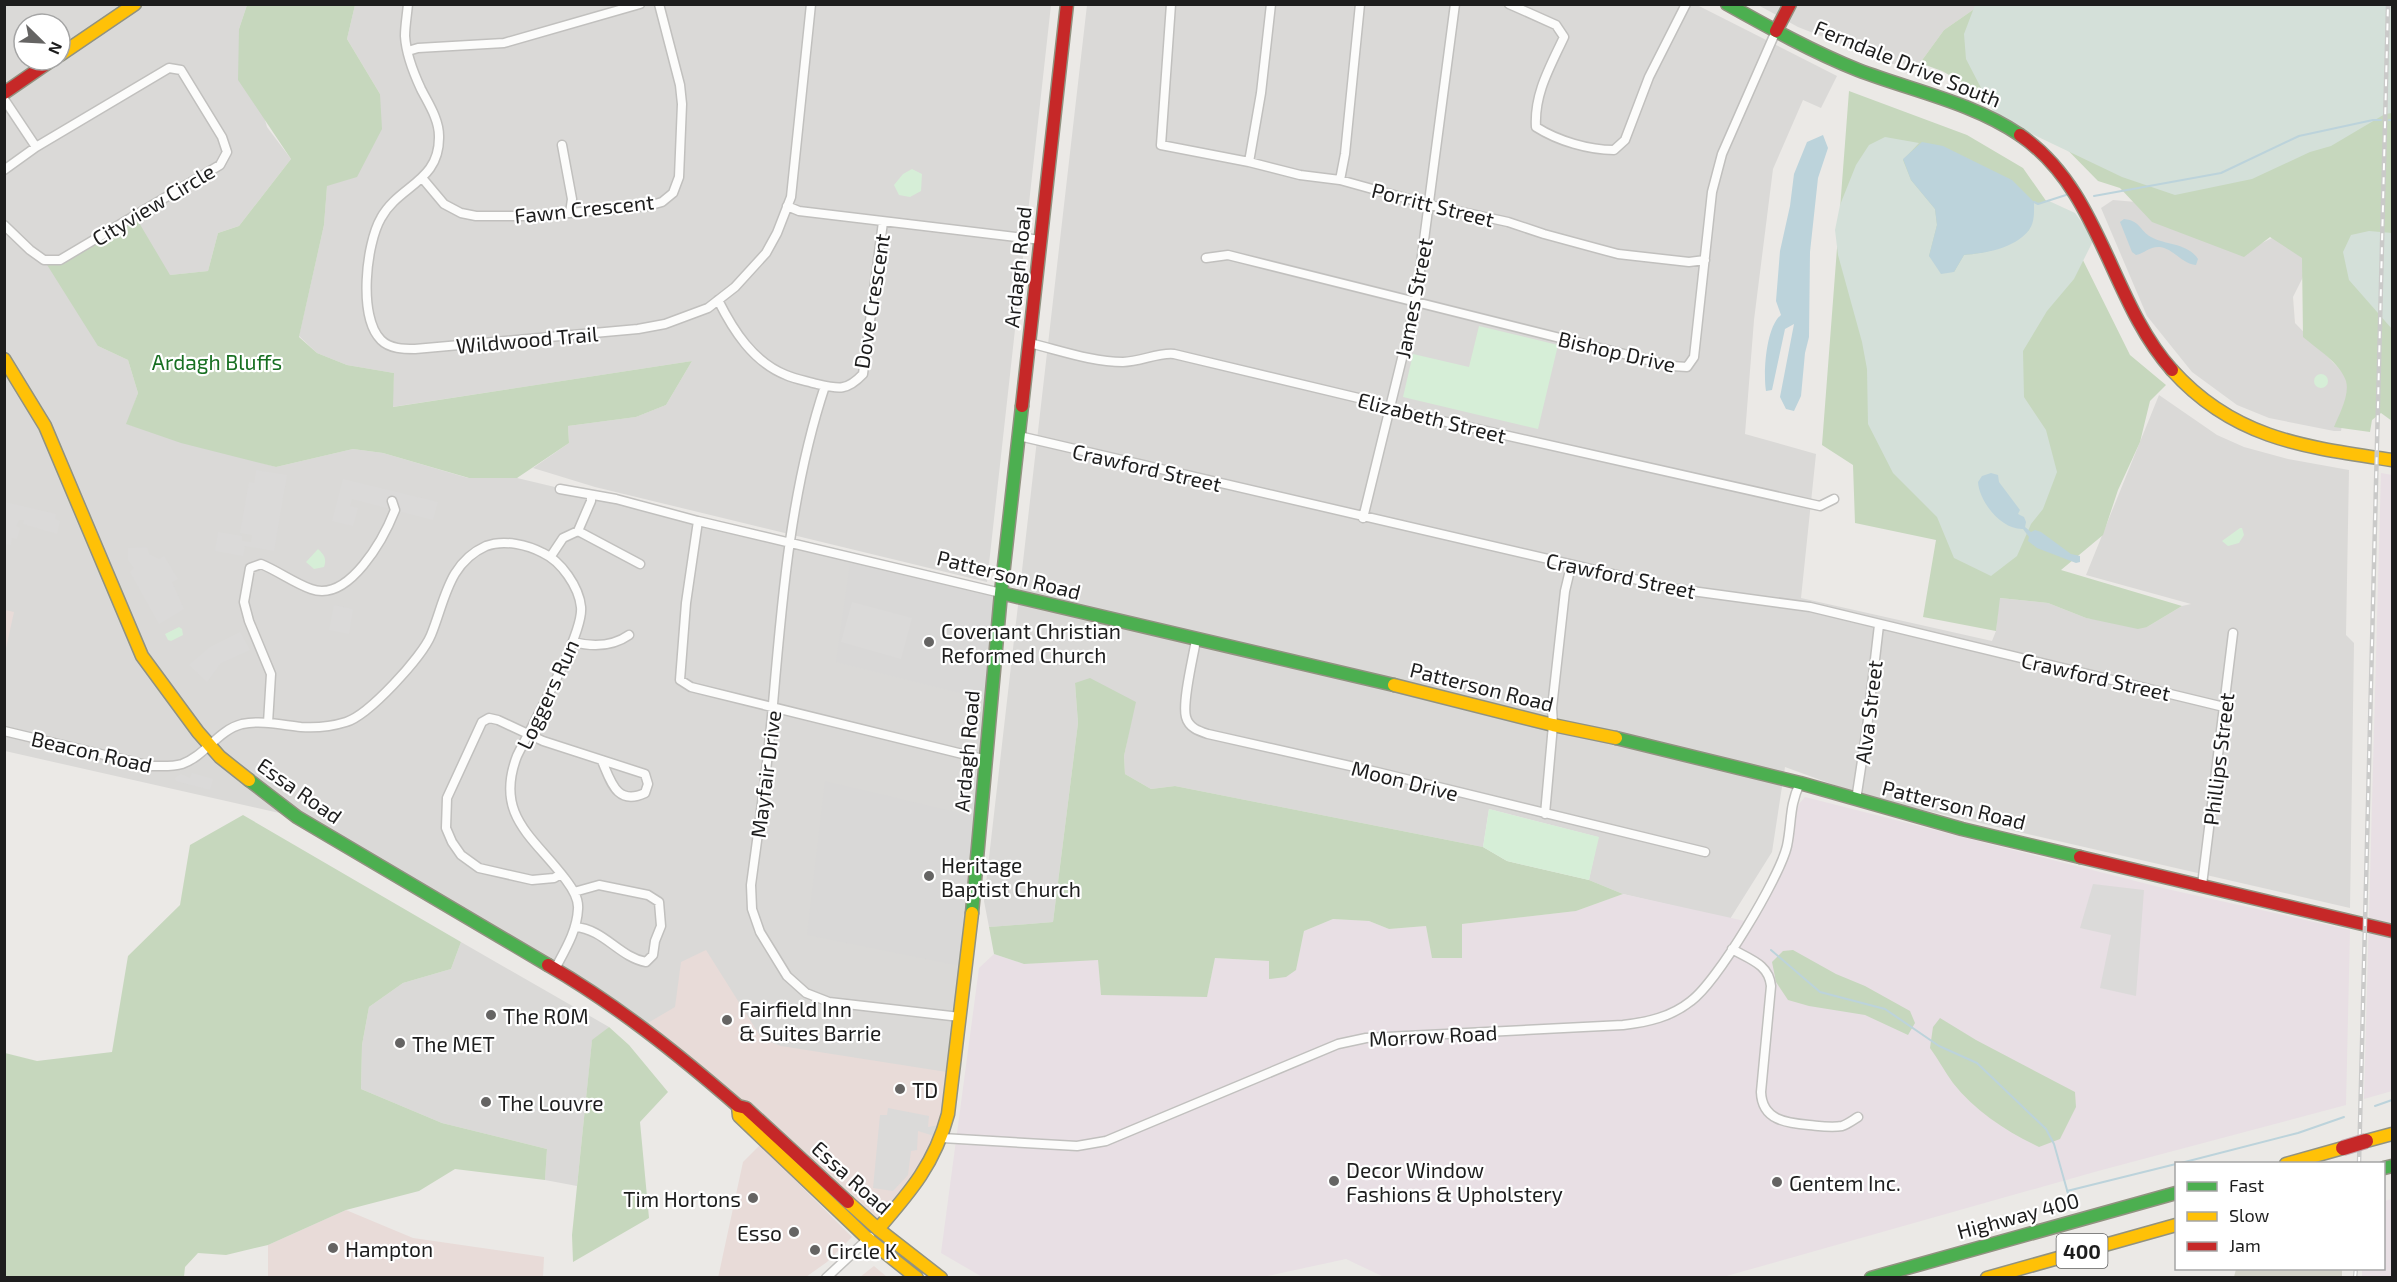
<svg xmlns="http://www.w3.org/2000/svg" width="2397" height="1282" viewBox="0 0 2397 1282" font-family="'Exo 2',sans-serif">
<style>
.residential{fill:#dad9d7;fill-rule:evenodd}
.commercial{fill:#e8dbd8}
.industrial{fill:#e8dfe4}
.religious{fill:#d9d8d7}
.construction{fill:#d3d2c8}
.forest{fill:#c6d7bd}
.wetland{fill:#d4e0d9}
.park{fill:#d6eed7}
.parking{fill:#dbdad9}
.water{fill:#bcd3db}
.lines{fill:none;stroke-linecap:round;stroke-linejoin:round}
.stream{stroke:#bcd3db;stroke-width:2}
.street-casing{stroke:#c1c0be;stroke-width:11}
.fast-casing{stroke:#919280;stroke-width:15}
.slow-casing{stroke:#919280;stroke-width:15}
.jam-casing{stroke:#919280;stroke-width:15}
.street{stroke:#fcfcfb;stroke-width:8}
.fast{stroke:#4caf50;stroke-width:12}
.slow{stroke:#ffc107;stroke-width:12}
.jam{stroke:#c62828;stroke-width:12}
.rail-casing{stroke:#cacac9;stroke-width:4.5}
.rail{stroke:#fff;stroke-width:2;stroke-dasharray:7;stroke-linecap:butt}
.jam-bridge-casing{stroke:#bda0a7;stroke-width:16;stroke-linecap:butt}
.jam-bridge{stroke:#c62828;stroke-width:14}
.poi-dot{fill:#656463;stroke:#fff;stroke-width:2}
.labels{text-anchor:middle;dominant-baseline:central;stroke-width:4.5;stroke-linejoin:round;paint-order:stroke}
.shield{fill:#fff;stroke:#616161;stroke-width:1.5}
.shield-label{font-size:20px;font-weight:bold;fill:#1d1d1d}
.street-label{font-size:21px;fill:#1d1d1d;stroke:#fff}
.park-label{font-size:21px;fill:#176f21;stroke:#fff}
.poi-label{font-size:21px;fill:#1d1d1d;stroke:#fff;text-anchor:start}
</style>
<rect width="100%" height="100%" fill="#ebe9e6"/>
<!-- residential -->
<path class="residential" d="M5 5H247L239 29 267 127 291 159 239 226 218 233 208 271 170 275 98 346 128 360 138 393 127 424 276 467 353 449 383 453 468 478H517L1001 593 948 1114 676 1052 297 817 5 751ZM24 24H60V60H24Z
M355 5H1051L987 582 595 487 533 468 569 443 568 426 636 417 666 405 692 361 392 407 394 373 347 365 317 353 299 336 324 225 327 185 380 94 347 39Z
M1087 5H1697L1837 76 1821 108 1803 100 1773 169 1754 320 1745 434 1816 454 1801 598 1992 641 1996 631 1999 598 2048 603 2086 618 2147 627 2182 606 2191 604 2086 575 2159 395 2217 435 2244 447 2288 459 2349 470 2346 635 2354 643 2350 908 1867 797 1785 767 1772 852 1730 919 1623 894 1589 880 1598 837 1489 809 1483 847 1175 786 1151 789 1125 774 1124 756 1135 702 1075 683 1078 723 1053 922 989 927 984 901Z
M1758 5H1980L1944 30 1920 63 1892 64 1798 27Z
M2113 200 2136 202 2248 250 2278 235 2310 263 2293 297 2295 323 2348 378 2347 400 2341 431H2334L2269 418 2237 405 2192 372 2147 316 2101 208Z
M461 942 609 1027 592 1041 577 1186 545 1180 547 1149 442 1123 361 1089 362 1045 369 1007 403 983 451 969Z"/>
<!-- commercial -->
<path class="commercial" d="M5 610 14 612 5 653 4 610Z
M706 950 762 1039 781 1046 953 1073 942 1138 878 1229 861 1224 641 1027 675 1007 681 962Z
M760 1145 852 1237 827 1262 806 1277 718 1278 743 1162Z
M346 1210 413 1238 544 1257 543 1277 268 1278V1245Z
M874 1266 887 1277H860Z"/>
<!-- industrial -->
<path class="industrial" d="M2381 473 2392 475V1091L2364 1099Z
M1805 797 2167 889 2350 930 2346 1105 2098 1171 1723 1277 1386 1278 1346 1259 1258 1278H984L941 1253 979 968 994 954 1024 964 1098 959 1101 994 1207 996 1215 958 1269 961 1296 970 1304 931 1333 919 1369 921 1389 929 1426 926 1432 957 1462 924 1576 911 1623 894 1754 923 1772 893 1799 804Z
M2392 1199V1277H2362V1269L2384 1268V1201Z"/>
<!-- religious -->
<path class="religious" d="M851 557 1001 593 992 701 836 662Z
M825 781 981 818 965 967 807 935Z"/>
<!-- construction -->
<path class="construction" d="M2236 1269H2342V1277H2234Z"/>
<!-- forest -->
<path class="forest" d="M247 5H355L347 39 380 94 382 129 357 177 327 186 324 225 299 337 317 353 347 365 394 373 393 407 692 361 666 405 636 417 568 426 569 443 517 478H469L383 453 353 449 276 467 181 443 126 424 138 393 128 360 98 346 44 260H60L135 216 170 275 208 271 218 233 239 226 291 159 238 80 239 29Z
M1980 5H2392V421L2381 413 2372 420 2370 432 2334 427C2339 415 2350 395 2346 381 2340 363 2317 349 2303 337L2302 258 2270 237 2244 257 2152 222 2120 188 2098 181 2049 131 1942 71 1920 63 1944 30Z
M1849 91 1967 135 2023 168 2072 238 2130 355 2166 385 2150 401 2140 442 2118 490 2103 535 2061 570 2182 606 2147 627 2138 629 2086 618 2048 603 2000 598 1996 631 1923 617 1936 540 1855 523 1853 465 1822 445Z
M1090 678 1136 702 1124 756 1125 774 1151 789 1175 786 1483 847 1507 861 1589 880 1623 894 1576 911 1462 924V958H1432L1426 926 1389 929 1369 921 1333 919 1304 931 1296 970 1286 977 1269 979V961L1215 958 1207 997 1101 995 1098 960 1024 964 994 954 989 927 1053 922 1078 723 1075 683Z
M243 815 461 942 451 969 403 983 369 1007 362 1045 361 1089 442 1123 547 1149 545 1180 455 1169 419 1191 346 1210 268 1245 226 1255 198 1253 185 1267 184 1277H5V1053L37 1061 112 1052 128 956 180 905 190 845Z
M1793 950 1836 974 1865 986 1910 1011 1915 1023 1908 1035 1865 1015 1809 1006 1788 1000 1776 982 1772 962 1783 951Z
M1940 1018 1976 1040 2075 1092 2076 1107 2060 1139 2039 1147C2007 1132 1975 1111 1953 1083 1945 1072 1938 1059 1930 1048L1933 1027Z
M609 1027 629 1045 668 1092 640 1122 649 1218 573 1262 572 1235 592 1040Z"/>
<!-- wetland -->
<path class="wetland" d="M1975 5H2392V113L2385 114 2331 146 2310 152 2252 179 2175 195 2122 177 2026 131 1993 111 1966 59 1964 34Z
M1885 137 1919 143 1903 160 1911 180 1935 209 1937 225 1929 256 1954 272 1964 255C1990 253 2009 246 2029 230L2034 202 2038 204 2049 201 2075 213 2094 239 2074 279 2047 311 2023 351 2024 397 2046 430 2057 472 2043 509 2031 524 2017 556 1991 576 1954 558 1937 517 1893 473 1868 424 1867 369 1862 342 1838 255 1835 230 1840 205 1856 165 1869 145Z
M2369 231 2392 233V329L2349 280 2343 252 2351 235Z"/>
<!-- park -->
<path class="park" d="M912 169 922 174 921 191 910 197 899 195 894 185 903 174Z
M1479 326 1558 345 1538 429 1403 397 1413 354 1469 367Z
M2314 381a7 7 0 1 1 14 0a7 7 0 1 1-14 0Z
M2240 528H2242L2244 535 2239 543 2228 546 2222 541Z
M318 549C324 555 327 558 324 567L314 569 306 562Z
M179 627 182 629 183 635 171 641 168 640 165 634Z
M1489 809 1599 837 1589 880 1507 861 1483 847Z"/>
<!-- parking -->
<path class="parking" d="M256 470 287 475 274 551 245 546 243 556 215 551 218 532 242 536V541L251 542 252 535 240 533 249 482 254 483Z
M343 479 438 502 433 520 352 499 350 506 358 508 353 526 332 521Z
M5 502 56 514 55 519 60 521 57 534 23 524 24 520H19L16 526 20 528 17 539 12 538 11 545 5 544Z
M147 547 149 554 159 559 164 556 178 579 172 582 184 609 159 624 130 572 134 568 128 560V548Z
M852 602 912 618 901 659 841 642Z
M334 605 353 609 349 634 329 630Z
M240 632 250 650 221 663 207 682 189 665 210 647Z
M192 773 213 779 210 790 176 781 175 778 181 774 190 778Z
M2093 884 2144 890 2136 996 2100 988 2111 935 2080 928Z
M888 1108 929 1116 928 1127 946 1124 939 1145 931 1135 918 1131 917 1150 911 1151 908 1175 893 1191 873 1188 880 1115H887Z"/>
<!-- water -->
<path class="water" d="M1823 135 1828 148 1818 178 1810 252 1809 337 1805 353 1801 396 1794 411 1786 409 1780 397 1794 324 1785 329 1772 390 1766 391C1763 372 1766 327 1781 315L1776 301 1780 251 1790 206 1794 174 1807 142Z
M1922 142 1943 146 2012 180 2034 202C2034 211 2035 222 2029 230 2014 249 1985 253 1964 255L1954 272 1941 274 1929 256 1937 225 1935 209 1911 180 1903 159Z
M2124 219C2141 221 2139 230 2151 237 2165 245 2188 243 2198 259L2196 265C2182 264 2174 249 2160 247 2150 246 2145 253 2136 255L2132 252 2120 222Z
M1991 473 1998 475 1999 482 2020 510 2018 514 2024 517 2026 522 2025 527 2031 532 2035 530 2041 532 2071 554 2080 556V562L2076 563 2037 548 2028 541 2029 537 2023 529C2001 530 1979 501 1978 482L1982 476Z"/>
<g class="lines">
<!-- stream -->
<path class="stream" d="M2389 120H2392
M2094 196 2221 173 2299 136 2373 120H2381
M2034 202 2038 204 2066 195
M1771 950 1820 992 1885 1009 1939 1046 1977 1063 2046 1129 2054 1144 2069 1197 2068 1206
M2375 1106 2392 1100
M2177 1164 2298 1133 2344 1117
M2067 1191 2176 1164"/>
<defs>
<path id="street" d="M408 4C407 15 405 26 405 36 406 53 414 74 421 89 428 103 439 119 439 136 440 182 399 185 381 218 366 244 358 317 381 340 390 349 404 349 415 349L638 329 665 324 708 308 735 287 766 253 777 233 791 197 811 4
M1171 4 1161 145 1249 162 1300 175 1340 180 1430 205 1508 222 1544 234 1618 254 1689 262 1705 260
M1509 4 1556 25 1564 37C1550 67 1534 94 1536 127 1558 141 1589 150 1614 150L1625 140 1649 77 1686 4
M408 51 418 48 504 43 640 4
M4 99 36 147
M562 145 572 199 570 213
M1249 162 1261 93 1271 4
M4 170 36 147 169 68 181 70 222 137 227 152 220 165 60 260H44L30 250 4 225
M423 179 444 204 461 213 476 216H523L570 213 648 206 662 202 673 193 679 177 682 104 680 85 659 4
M1340 180 1345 154 1360 4
M787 206 799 211 1041 240
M1206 258 1228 255 1672 366 1687 367 1694 357 1712 192 1722 154 1776 31
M718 300C733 330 753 362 786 375 795 379 807 381 817 384 839 389 847 391 863 374L883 222
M1029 343C1059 350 1092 362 1123 362 1140 362 1159 352 1174 354L1371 401 1389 409 1820 506 1834 499
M825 386C791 488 782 598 773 704 768 765 759 825 751 885L752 909 760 932 787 976 806 993 829 1002 960 1017
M1019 436 1677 589 1810 607 2224 707
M560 489 616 499 698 521 1001 593
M1363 518 1416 301 1455 4
M698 521 686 603 680 680 691 687 987 760
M578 531 640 564
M551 556 563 538 578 531 591 501V495
M1196 640C1193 658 1182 702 1186 717 1189 728 1199 731 1208 734L1377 772 1705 852
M573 642C593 647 612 647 629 635
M268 723 271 674 249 621 244 602 250 568 261 564C278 571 294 583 311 589 349 603 384 538 395 510L392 501
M4 731 151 766C162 766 172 767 182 764 205 756 218 730 242 724 262 720 282 725 301 727 315 728 333 726 346 722 369 715 422 657 431 635 445 601 448 563 486 546 504 539 528 545 543 553 561 561 579 587 581 607 584 634 531 727 517 756 494 816 534 837 566 880 572 888 579 898 578 909 577 931 565 950 555 969
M1856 800 1867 728 1879 625
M1545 814 1553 725 1552 708 1565 591 1571 566
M561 874 554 878 532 880 479 868 461 855 452 842 446 828 447 798 482 722 489 718 498 720 543 741 645 774 648 784 645 793C617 806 611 782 602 761
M2202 885 2233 633
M574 892 599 885 648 895 659 902 661 926 655 941 653 955 646 962C619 957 604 929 575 927
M1732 949C1749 959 1769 964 1771 986L1761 1092C1762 1120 1786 1123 1809 1125 1820 1126 1831 1128 1842 1126 1848 1124 1853 1120 1858 1117
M942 1138 1077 1146 1106 1141 1338 1044 1366 1038 1623 1025C1648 1022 1671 1017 1691 1001 1717 982 1780 877 1787 846 1792 822 1789 806 1800 783
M826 1278 870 1237"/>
<path id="fast" d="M1727 4C1770 28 1813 52 1858 70 1913 91 1971 102 2020 135
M1001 593 1394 685
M1616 738 1800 783 1962 829 2080 857
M249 780 297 817 548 965
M972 913 1001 593 1022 406
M2384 1168 2392 1166
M1871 1278 2176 1193"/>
<path id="slow" d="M60 55 135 4
M4 359 45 426 142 656 198 732 220 757 249 780
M2172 370C2234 439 2305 447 2392 460
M1394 685 1553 725 1616 738
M738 1106 739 1116 868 1239 917 1278
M2366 1141 2392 1134
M2286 1164 2343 1148
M848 1202 878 1229 941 1278
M878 1229C911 1191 935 1163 948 1114L972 913
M1987 1278 2176 1225"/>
<path id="jam" d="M1776 31 1790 4
M4 93 52 60
M2020 135C2101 190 2110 301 2172 370
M1022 406 1067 4
M2080 857 2392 931
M548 965C617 1005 678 1054 738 1106L746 1108 848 1202"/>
</defs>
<!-- street casing -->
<use href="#street" class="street-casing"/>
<!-- fast casing -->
<use href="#fast" class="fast-casing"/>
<!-- slow casing -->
<use href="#slow" class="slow-casing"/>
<!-- jam casing -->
<use href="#jam" class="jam-casing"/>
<!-- street -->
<use href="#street" class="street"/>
<!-- fast -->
<use href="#fast" class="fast"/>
<!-- slow -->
<use href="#slow" class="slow"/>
<!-- jam -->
<use href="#jam" class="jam"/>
<defs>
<path id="rail" d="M2359 1164 2388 4
M2355 1278 2356 1268"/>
</defs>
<!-- rail casing -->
<use href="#rail" class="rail-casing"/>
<!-- rail -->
<use href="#rail" class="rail"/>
<defs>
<path id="jam-bridge" d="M2343 1148 2366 1141"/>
</defs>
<!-- jam-bridge casing -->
<use href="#jam-bridge" class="jam-bridge-casing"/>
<!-- jam-bridge -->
<use href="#jam-bridge" class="jam-bridge"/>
</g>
<!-- markers -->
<g class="poi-dot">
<circle cx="929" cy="642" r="6"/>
<circle cx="929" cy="876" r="6"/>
<circle cx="491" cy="1015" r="6"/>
<circle cx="727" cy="1020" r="6"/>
<circle cx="400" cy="1043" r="6"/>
<circle cx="900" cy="1089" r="6"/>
<circle cx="486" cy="1102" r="6"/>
<circle cx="1334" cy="1181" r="6"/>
<circle cx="1777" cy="1182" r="6"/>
<circle cx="753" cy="1198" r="6"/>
<circle cx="794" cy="1232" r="6"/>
<circle cx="333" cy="1248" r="6"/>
<circle cx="815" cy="1250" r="6"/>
</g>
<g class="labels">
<!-- shield labels -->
<rect class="shield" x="2056.5" y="1234" width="51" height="34" rx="4.5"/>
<g class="shield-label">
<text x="2082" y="1251">400</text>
</g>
<!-- street labels -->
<g class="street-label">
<text transform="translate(1908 63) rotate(22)">Ferndale Drive South</text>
<text transform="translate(153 204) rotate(-31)">Cityview Circle</text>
<text transform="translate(1433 204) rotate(14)">Porritt Street</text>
<text transform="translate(584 208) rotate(-6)">Fawn Crescent</text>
<text transform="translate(1017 267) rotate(-84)">Ardagh Road</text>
<text transform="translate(1413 298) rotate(-79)">James Street</text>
<text transform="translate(871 301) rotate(-81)">Dove Crescent</text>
<text transform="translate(527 339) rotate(-5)">Wildwood Trail</text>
<text transform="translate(1617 351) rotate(13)">Bishop Drive</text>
<text transform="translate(1432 417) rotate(14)">Elizabeth Street</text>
<text transform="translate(1147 467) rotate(13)">Crawford Street</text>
<text transform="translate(1009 574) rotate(14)">Patterson Road</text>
<text transform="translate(1621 575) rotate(12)">Crawford Street</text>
<text transform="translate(2096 676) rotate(13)">Crawford Street</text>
<text transform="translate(1482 686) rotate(14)">Patterson Road</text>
<text transform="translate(547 694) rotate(-65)">Loggers Run</text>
<text transform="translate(1868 712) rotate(-83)">Alva Street</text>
<text transform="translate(92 751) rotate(13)">Beacon Road</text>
<text transform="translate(966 751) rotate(-85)">Ardagh Road</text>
<text transform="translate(2218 759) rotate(-83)">Phillips Street</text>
<text transform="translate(765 774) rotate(-83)">Mayfair Drive</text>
<text transform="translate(1405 780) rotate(14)">Moon Drive</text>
<text transform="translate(300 790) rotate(35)">Essa Road</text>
<text transform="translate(1954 804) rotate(14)">Patterson Road</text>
<text transform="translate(1433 1035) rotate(-3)">Morrow Road</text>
<text transform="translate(852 1177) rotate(42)">Essa Road</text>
<text transform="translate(2018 1215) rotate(-15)">Highway 400</text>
</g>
<!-- park labels -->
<g class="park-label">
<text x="217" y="361">Ardagh Bluffs</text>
</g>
<!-- poi labels -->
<g class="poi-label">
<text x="941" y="630">Covenant Christian<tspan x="941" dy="24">Reformed Church</tspan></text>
<text x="941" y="864">Heritage<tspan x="941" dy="24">Baptist Church</tspan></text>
<text x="739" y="1008">Fairfield Inn<tspan x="739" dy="24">&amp; Suites Barrie</tspan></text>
<text x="503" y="1015">The ROM</text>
<text x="412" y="1043">The MET</text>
<text x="912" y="1089">TD</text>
<text x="498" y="1102">The Louvre</text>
<text x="1346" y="1169">Decor Window<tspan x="1346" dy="24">Fashions &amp; Upholstery</tspan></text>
<text x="1789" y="1182">Gentem Inc.</text>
<text x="741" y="1198" text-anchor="end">Tim Hortons</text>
<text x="782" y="1232" text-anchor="end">Esso</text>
<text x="345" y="1248">Hampton</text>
<text x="827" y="1250">Circle K</text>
</g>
</g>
<!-- border -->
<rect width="2397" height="1282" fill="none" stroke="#1d1d1d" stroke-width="12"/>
<!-- legend -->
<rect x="2175" y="1162" width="210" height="108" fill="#ffffff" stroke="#a5a5a5" stroke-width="1.5"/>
<rect x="2187" y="1182" width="30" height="9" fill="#4caf50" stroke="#a5a5a5" stroke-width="1.5"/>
<text x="2229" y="1192" font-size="18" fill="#1d1d1d">Fast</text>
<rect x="2187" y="1212" width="30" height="9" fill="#ffc107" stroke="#a5a5a5" stroke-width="1.5"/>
<text x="2229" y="1222" font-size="18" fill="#1d1d1d">Slow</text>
<rect x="2187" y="1242" width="30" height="9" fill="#c62828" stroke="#a5a5a5" stroke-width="1.5"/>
<text x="2229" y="1252" font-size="18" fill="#1d1d1d">Jam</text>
<!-- north arrow -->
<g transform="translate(42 42) rotate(114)"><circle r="28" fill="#ffffff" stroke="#a5a5a5" stroke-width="1.5"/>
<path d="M0-4.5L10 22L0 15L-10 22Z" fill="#656463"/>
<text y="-9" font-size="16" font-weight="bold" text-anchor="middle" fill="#1d1d1d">N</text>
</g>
</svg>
